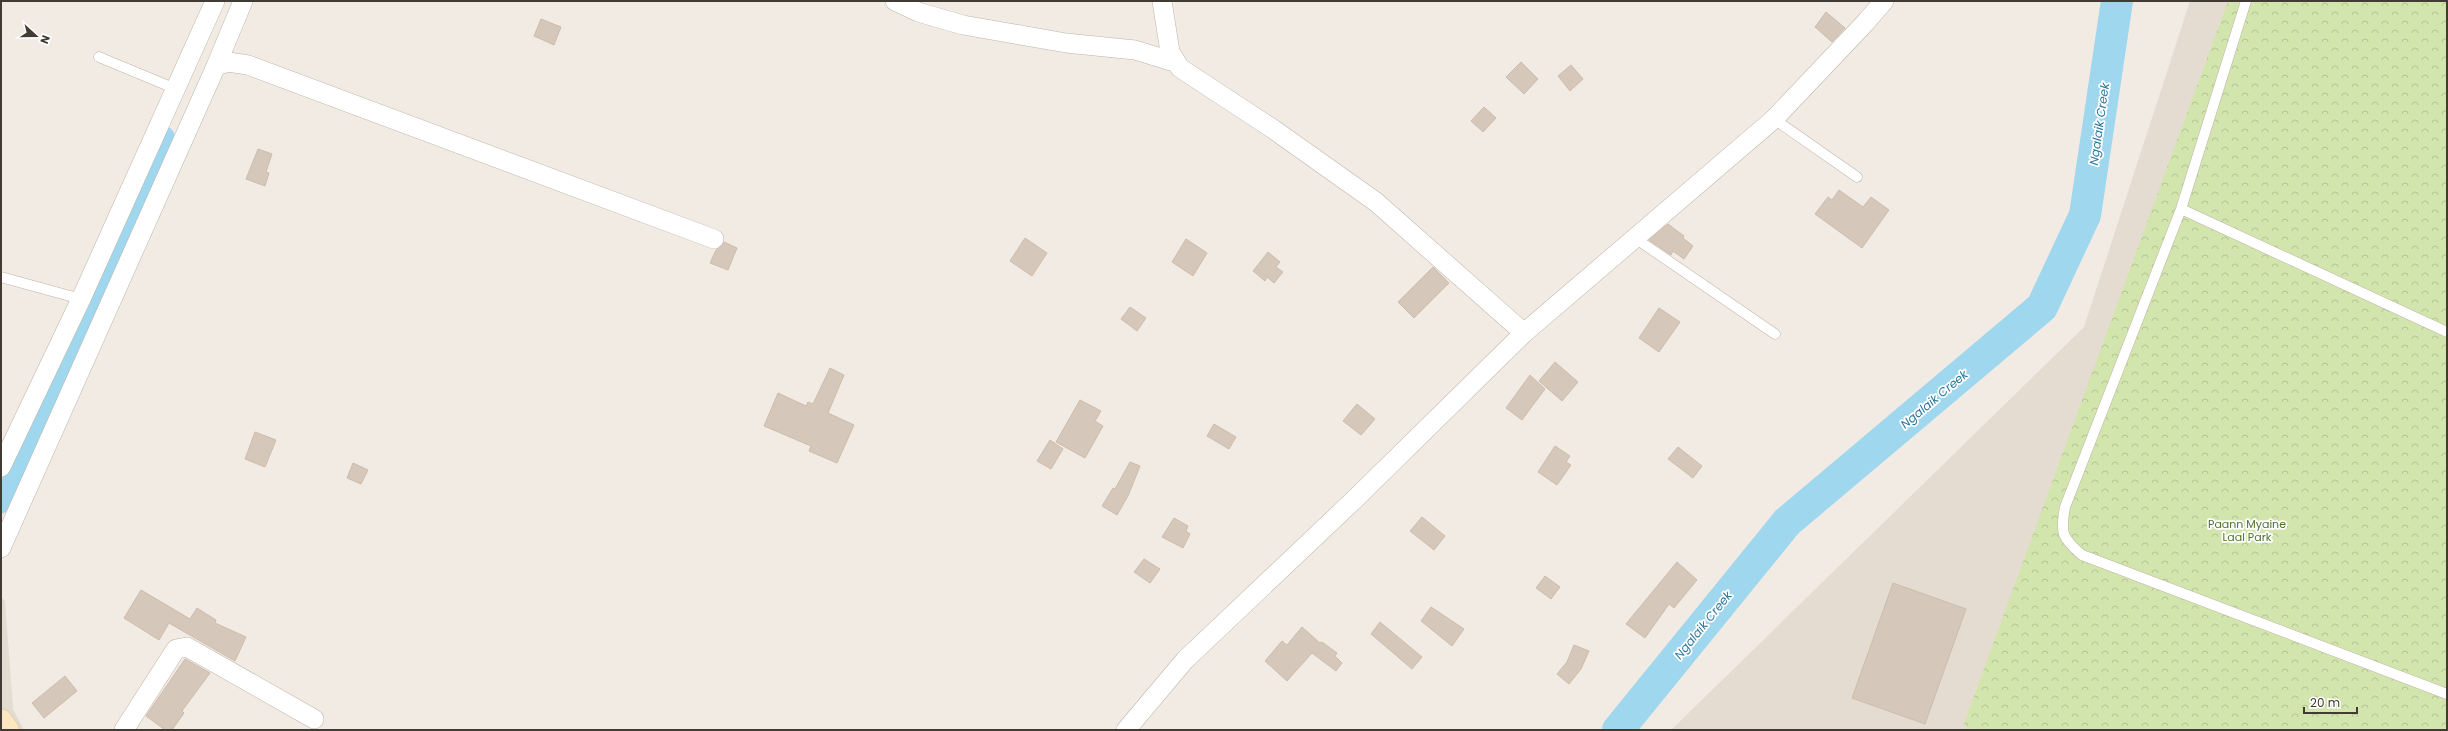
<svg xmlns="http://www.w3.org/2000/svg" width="2448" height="731" viewBox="0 0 2448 731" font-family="Poppins,sans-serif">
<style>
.residential{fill:#e5dcd1}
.park{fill:url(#park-crowns)}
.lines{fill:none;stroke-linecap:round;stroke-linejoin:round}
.canal{stroke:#9fd7ee;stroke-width:19}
.river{stroke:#9fd7ee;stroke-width:32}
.building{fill:#d5c8bb;stroke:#cdbcac}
.lane-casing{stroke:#bfb4a9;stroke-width:11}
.street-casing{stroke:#bfb4a9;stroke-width:20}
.secondary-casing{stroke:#d4bc95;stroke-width:23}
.lane{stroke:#fff;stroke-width:10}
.street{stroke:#fff;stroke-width:19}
.secondary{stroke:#fde7c0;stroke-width:22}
.labels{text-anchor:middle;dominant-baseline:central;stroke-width:3.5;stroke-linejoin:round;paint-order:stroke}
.park-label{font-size:11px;fill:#4d7229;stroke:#fff}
.water-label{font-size:12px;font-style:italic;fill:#2d799c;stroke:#fff}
</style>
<defs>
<pattern id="park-crowns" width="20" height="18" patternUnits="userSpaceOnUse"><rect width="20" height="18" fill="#d2e5ac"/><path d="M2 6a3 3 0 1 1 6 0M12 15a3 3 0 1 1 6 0" fill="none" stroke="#b6c594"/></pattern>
</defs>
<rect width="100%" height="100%" fill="#f1ebe3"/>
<!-- residential -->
<path class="residential" d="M2190 1H2447V730H1671L2084 327Z
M1 597 5 601 13 709 24 730H1Z"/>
<!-- park -->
<path class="park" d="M2228 1H2447V730H1976L1963 726Z"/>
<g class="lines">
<!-- canal -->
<path class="canal" d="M1 504 165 136"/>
<!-- river -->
<path class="river" d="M1618 730 1787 522 2042 307 2085 215 2117 1"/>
</g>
<!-- building -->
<path class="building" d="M1826 12 1845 28 1832 42 1815 27Z
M541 19 561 27 554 45 534 36Z
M1521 62 1538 79 1524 94 1506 77Z
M1571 65 1583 79 1570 91 1558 76Z
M1484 107 1496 118 1483 132 1471 121Z
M258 149 272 154 266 172 269 173 265 186 246 179Z
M1839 190 1863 207 1871 197 1889 210 1862 248 1815 214 1828 197 1832 200Z
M1668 224 1684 236 1683 238 1693 246 1684 259 1673 251 1671 255 1649 240Z
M1025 238 1047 253 1032 276 1010 261Z
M1186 239 1207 253 1193 276 1172 262Z
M724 242 737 248 728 270 710 263 716 250Z
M1268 252 1280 262 1276 267 1283 272 1274 283 1267 277 1265 281 1253 271Z
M1433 267 1449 283 1414 318 1398 302Z
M1130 307 1146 318 1137 331 1121 319Z
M1659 308 1680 322 1659 352 1639 338Z
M1555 362 1578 382 1562 401 1539 381Z
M830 368 844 375 828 413 854 425 837 463 809 451 811 446 764 426 778 393 806 406 808 402 813 404Z
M1530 375 1545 389 1522 420 1506 408Z
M1080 400 1101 411 1095 421 1103 426 1085 458 1056 442Z
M1357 404 1375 419 1361 435 1343 421Z
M1214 424 1236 437 1229 449 1207 436Z
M255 432 276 440 265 467 245 459Z
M1050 440 1063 449 1051 469 1037 461Z
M1555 446 1570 456 1566 462 1571 465 1557 485 1538 472Z
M1678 447 1702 466 1693 478 1668 459Z
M1130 462 1140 466 1128 496 1117 515 1102 506 1113 488 1115 489Z
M353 463 368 470 361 484 347 478Z
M1422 517 1445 536 1434 550 1410 531Z
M1174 518 1188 526 1186 531 1190 534 1183 548 1162 537Z
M1144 559 1160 569 1150 583 1134 572Z
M1677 562 1697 580 1674 608 1669 604 1645 638 1626 624Z
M1545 576 1560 587 1551 599 1536 588Z
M1893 583 1966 609 1925 724 1852 698Z
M141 590 190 619 197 608 216 620 215 623 246 637 235 661 169 623 159 640 124 618Z
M1431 607 1464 629 1452 646 1421 621Z
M1380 622 1422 657 1412 669 1371 634Z
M1302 627 1320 643 1322 642 1337 653 1335 656 1342 663 1336 671 1312 653 1287 681 1265 661 1282 641 1287 645Z
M1574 645 1589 651 1581 669 1569 684 1557 674 1567 662Z
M185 659 210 673 182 711 184 713 172 730H165L146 716Z
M65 676 77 691 44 718 32 703Z"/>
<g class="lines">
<defs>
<path id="lane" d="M2246 1 2181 209 2065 507C2060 533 2062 538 2082 555L2447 694
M99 57 176 89
M1774 119 1857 177
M2181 209 2447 332
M1635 238 1775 334
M1 277 81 299"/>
<path id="street" d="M895 1 918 12 963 25 1066 43 1135 50 1174 62
M1162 1 1170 52 1180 68 1273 129 1376 202 1524 333
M216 66 243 1
M1 467 81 299 215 1
M1 548 216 66 228 62 248 65 714 239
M124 730 176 649 187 647 314 719
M1126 730 1185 660 1356 498 1524 333 1774 119 1865 23 1884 1"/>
<path id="secondary" d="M1 720 8 730"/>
</defs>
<!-- lane casing -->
<use href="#lane" class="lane-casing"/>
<!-- street casing -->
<use href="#street" class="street-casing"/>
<!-- secondary casing -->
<use href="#secondary" class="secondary-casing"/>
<!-- lane -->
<use href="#lane" class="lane"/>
<!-- street -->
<use href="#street" class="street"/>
<!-- secondary -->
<use href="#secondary" class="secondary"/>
</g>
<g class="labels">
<!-- park labels -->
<g class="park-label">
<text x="2247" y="524">Paann Myaine<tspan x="2247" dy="13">Laal Park</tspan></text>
</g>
<!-- water labels -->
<g class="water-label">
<text transform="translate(2099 124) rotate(-82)">Ngalaik Creek</text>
<text transform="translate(1934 399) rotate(-40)">Ngalaik Creek</text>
<text transform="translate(1703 625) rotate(-51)">Ngalaik Creek</text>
</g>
</g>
<!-- border -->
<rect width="2448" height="731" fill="none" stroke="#423b33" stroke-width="4"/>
<!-- north arrow -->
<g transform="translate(36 36) rotate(111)" stroke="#ffffff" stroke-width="3" paint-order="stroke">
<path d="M0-3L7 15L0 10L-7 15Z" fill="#423b33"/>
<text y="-6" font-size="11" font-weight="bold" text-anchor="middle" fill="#423b33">N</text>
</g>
<!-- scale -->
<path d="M2304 707v6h53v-6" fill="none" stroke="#423b33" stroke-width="2"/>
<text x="2310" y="707" font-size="12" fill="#423b33" stroke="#ffffff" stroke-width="3" paint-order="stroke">20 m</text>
</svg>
